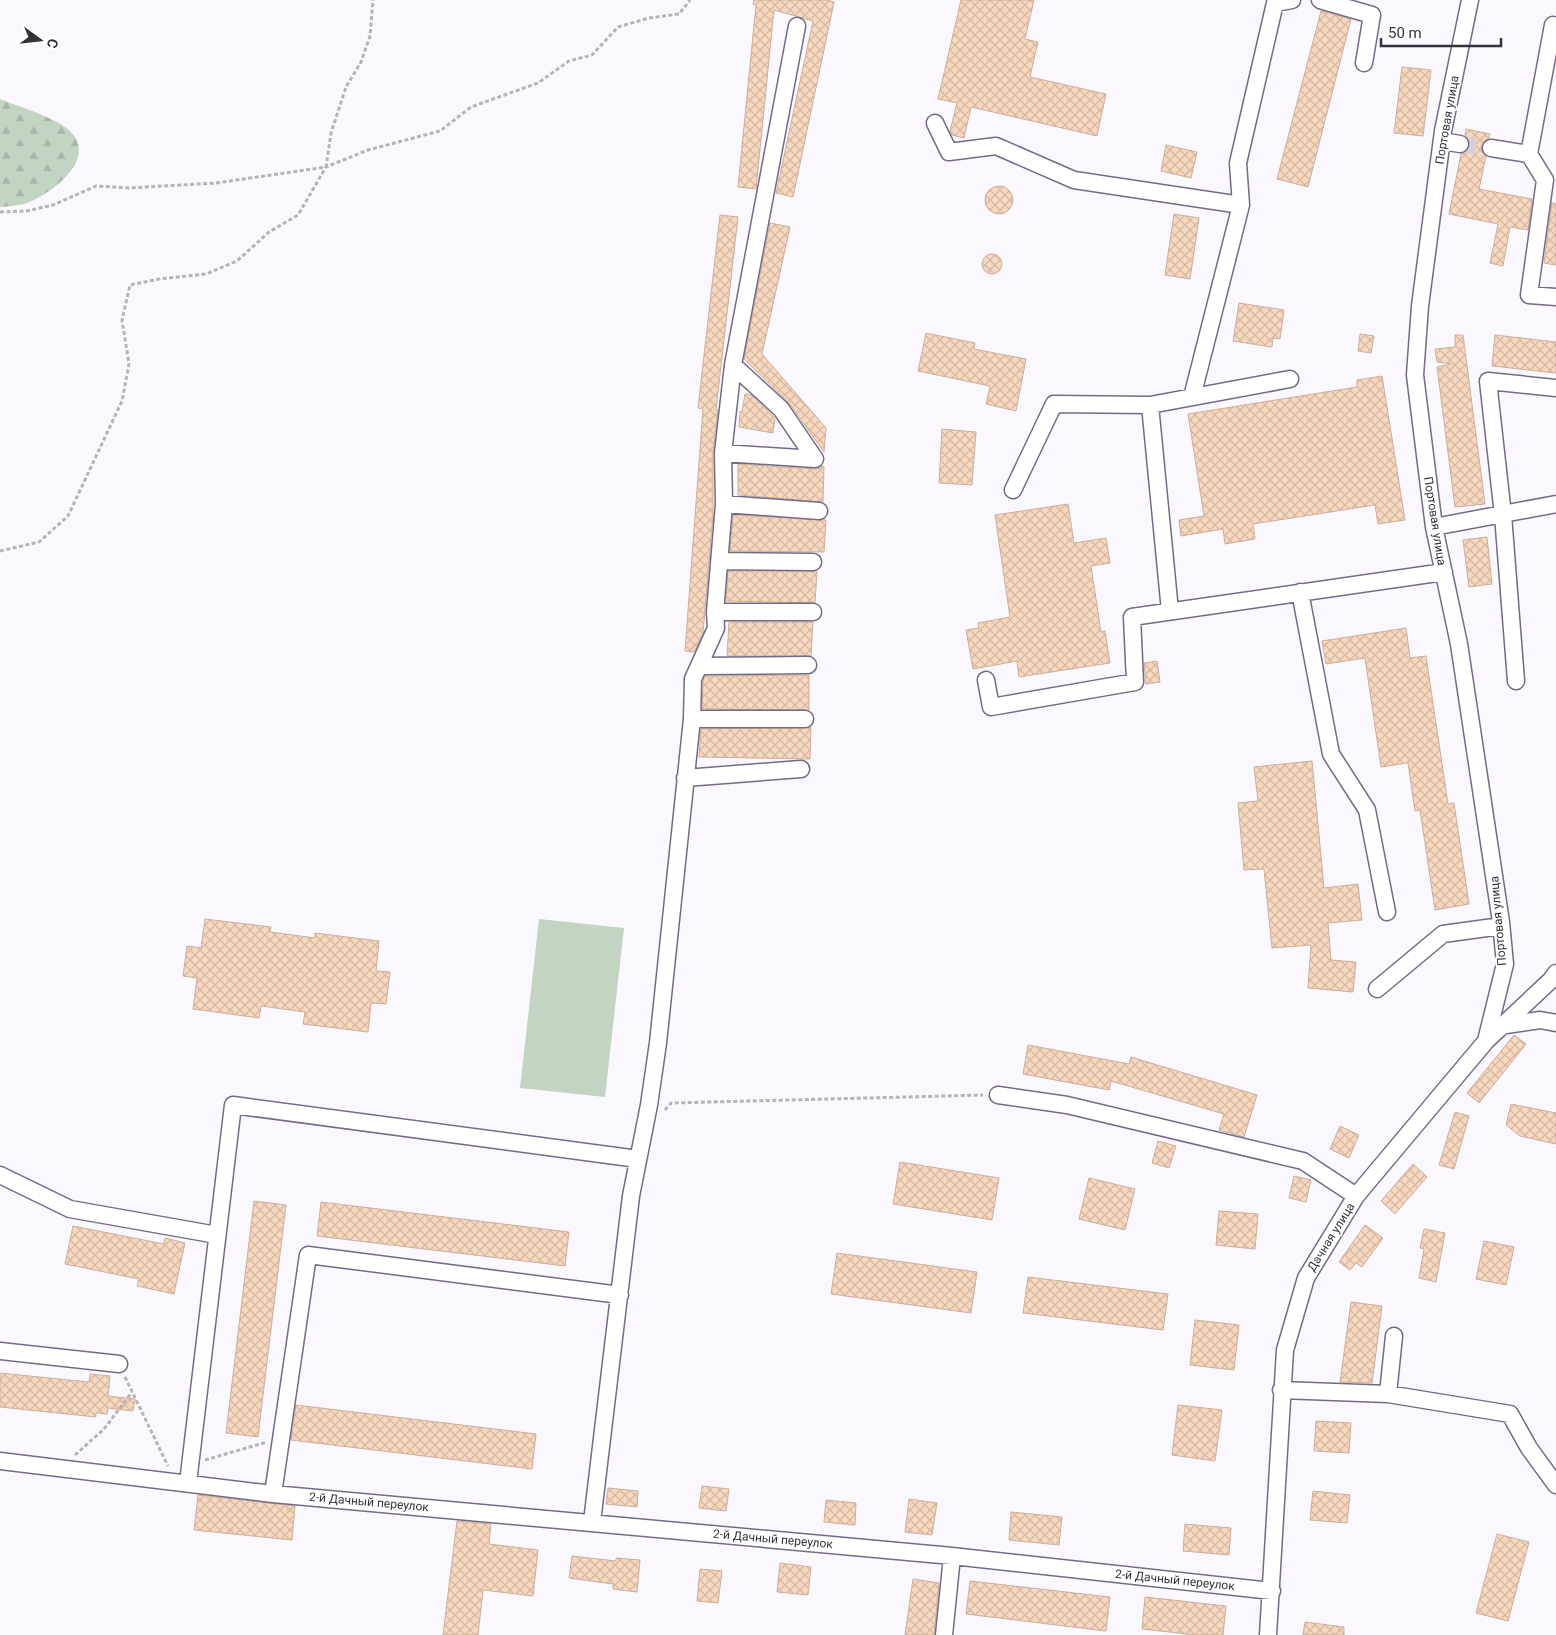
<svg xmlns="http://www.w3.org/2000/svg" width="1556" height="1635" viewBox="0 0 1556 1635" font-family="Roboto,sans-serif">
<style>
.forest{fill:url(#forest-firs)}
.pitch{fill:#c4d4c2}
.building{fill:url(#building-cross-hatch);stroke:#cbaf9a}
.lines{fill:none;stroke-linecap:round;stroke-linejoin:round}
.minor-tunnel{stroke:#d3d0d7;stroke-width:16;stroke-dasharray:16 8;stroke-linecap:butt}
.minor-casing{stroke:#746a86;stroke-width:19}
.path{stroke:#b5b2ba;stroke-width:3;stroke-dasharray:4 2.5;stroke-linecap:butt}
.minor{stroke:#fff;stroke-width:16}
.labels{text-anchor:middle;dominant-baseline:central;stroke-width:4;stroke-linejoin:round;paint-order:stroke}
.street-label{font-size:12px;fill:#35303d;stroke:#fff}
</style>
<defs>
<pattern id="forest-firs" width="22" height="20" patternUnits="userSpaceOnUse" patternTransform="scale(1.25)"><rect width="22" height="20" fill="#c4d4c2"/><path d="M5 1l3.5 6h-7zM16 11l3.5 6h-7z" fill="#a9b6a8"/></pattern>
<pattern id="building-cross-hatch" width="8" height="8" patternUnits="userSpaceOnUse" patternTransform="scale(1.25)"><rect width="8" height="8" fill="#f7d7bd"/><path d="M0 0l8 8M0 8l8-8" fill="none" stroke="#d4b9a3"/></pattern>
</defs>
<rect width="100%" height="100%" fill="#faf8fe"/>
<!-- forest -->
<path class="forest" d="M0 99C19 107 64 119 75 137 92 164 49 195 27 203 19 206 8 206 0 207Z"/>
<!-- pitch -->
<path class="pitch" d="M539 919 624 928 605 1097 520 1088Z"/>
<!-- building -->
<path class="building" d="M754 0H827L834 2 793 197 776 193 813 21 774 10 756 189 738 187 756 5 753 4Z
M961 0H1034L1025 39 1038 42 1030 77 1106 94 1097 136 971 107 964 138 952 135 950 131 957 103 938 99Z
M1321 11 1351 19 1308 187 1277 179Z
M1402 67 1431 70 1423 136 1394 133Z
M1466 129 1490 134 1489 138 1481 146 1482 152 1486 156 1479 189 1532 199 1528 230 1510 227 1503 266 1490 263 1498 224 1449 214 1461 154 1467 151 1470 146 1469 140 1465 135Z
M1166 145 1197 152 1191 178 1161 171Z
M985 200a14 14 0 1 1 28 0a14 14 0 1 1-28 0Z
M1552 203 1556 204V265L1544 263Z
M1174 214 1199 218 1190 279 1165 275Z
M720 215 738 217 716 410H718L713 453V515L703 633 694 652 685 651 703 409 698 408Z
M770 223 790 227 762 354 826 428 824 452 789 403 744 359Z
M982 264a10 10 0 1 1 20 0a10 10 0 1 1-20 0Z
M1239 303 1284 310 1280 339 1273 338 1272 347 1233 341Z
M926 333 975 343 974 349 1026 359 1016 411 986 404 990 386 918 371Z
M1360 334 1374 336 1371 353 1358 351Z
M1455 335H1463L1485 504 1455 507 1437 367 1451 364 1437 362 1435 349 1455 347Z
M1495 335 1556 342V373L1492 366Z
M1382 376 1405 520 1378 524 1375 505 1253 524 1255 539 1225 544 1223 529 1181 536 1179 520 1204 516 1188 414 1357 387V380Z
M745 394 751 395 773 416 775 419 773 433 739 427 740 411 742 412Z
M942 429 976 432 972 485 939 483Z
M738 464 814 469 824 466 823 502 738 495Z
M1068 504 1074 543 1106 538 1110 563 1091 566 1101 632 1105 631 1110 663 1019 677 1017 661 973 669 966 630 979 628 978 623 1010 617 995 515Z
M737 515 826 520 824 552 730 551 733 516Z
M1487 537 1492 584 1469 587 1463 540Z
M728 571H817L815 603 726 601Z
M729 622H813L811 656H727Z
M1406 628 1410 658 1426 656 1448 804 1454 803 1469 904 1435 910 1420 810 1415 811 1408 763 1381 767 1365 658 1326 664 1322 641Z
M1157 661 1160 682 1146 684 1144 663Z
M809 675V710L702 709 703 681 705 676Z
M811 727 810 759 699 757 701 729Z
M1312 761 1324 888 1358 884 1362 920 1328 923 1331 960 1356 962 1353 992 1308 988 1311 945 1272 948 1264 869 1244 870 1238 803 1258 801 1254 767Z
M205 919 271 927 270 932 315 938V933L379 941 376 971 390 972 386 1004 371 1003 368 1032 303 1024 305 1012 261 1006 259 1018 193 1009 197 978 183 976 187 946 201 948Z
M1514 1035 1526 1044 1479 1103 1467 1093Z
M1028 1045 1129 1064 1131 1057 1257 1095 1244 1137 1219 1130 1224 1114 1111 1081 1109 1090 1023 1074Z
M1511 1104 1556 1113V1144L1520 1136 1506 1125Z
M1455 1112 1469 1116 1454 1169 1439 1165Z
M1340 1126 1359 1135 1349 1158 1330 1149Z
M1158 1141 1176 1146 1169 1168 1152 1163Z
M900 1162 999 1178 992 1220 893 1204Z
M1413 1164 1427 1177 1395 1214 1381 1201Z
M1294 1176 1311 1180 1306 1202 1289 1198Z
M1089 1178 1135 1189 1125 1230 1079 1219Z
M254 1201 286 1205 258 1437 226 1433Z
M321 1202 569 1232 565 1266 317 1236Z
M1219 1211 1258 1214 1255 1249 1216 1245Z
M1365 1225 1383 1238 1362 1267 1356 1263 1350 1270 1339 1262Z
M73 1226 164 1244 165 1238 185 1243 174 1294 137 1286 139 1279 65 1264Z
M1424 1229 1445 1233 1436 1282 1419 1278 1424 1249 1420 1248Z
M1484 1241 1514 1247 1506 1285 1476 1279Z
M837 1253 977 1272 971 1313 831 1294Z
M1028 1277 1168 1294 1163 1330 1023 1313Z
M1351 1302 1382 1306 1372 1383 1340 1382Z
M1195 1320 1239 1325 1234 1370 1190 1365Z
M0 1373 89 1382 90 1374 110 1376 108 1396 135 1399 133 1411 108 1408 107 1414 96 1413V1417L0 1407Z
M296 1405 536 1434 532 1469 291 1440Z
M1178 1405 1222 1410 1215 1461 1172 1455Z
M1316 1421 1351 1423 1349 1453 1314 1451Z
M702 1486 729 1489 726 1511 699 1508Z
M608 1488 638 1491 637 1507 606 1504Z
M1313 1491 1350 1495 1347 1523 1310 1520Z
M198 1495 295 1506 292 1540 194 1530Z
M909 1499 937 1503 932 1535 905 1532Z
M826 1500 856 1503 855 1525 824 1522Z
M1011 1512 1062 1517 1059 1545 1009 1540Z
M457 1521 491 1524 489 1544 538 1550 533 1596 483 1590 478 1635H443Z
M1185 1524 1231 1528 1229 1555 1183 1551Z
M1497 1534 1529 1542 1508 1621 1476 1613Z
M572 1556 616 1561V1558L640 1560 637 1592 613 1589V1584L569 1578Z
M780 1563 811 1567 808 1595 777 1592Z
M700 1569 722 1571 718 1603 697 1601Z
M913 1579 939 1583 934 1635H905Z
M970 1581 1110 1597 1106 1631 966 1614Z
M1145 1597 1226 1606 1223 1635H1196L1142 1629Z
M1305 1622 1344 1627V1635H1303Z"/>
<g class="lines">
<!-- minor-tunnel -->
<path class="minor-tunnel" d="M1460 144 1491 148"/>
<defs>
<path id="minor" d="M1320 0 1372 15 1364 63
M1470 0 1443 131 1420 306 1415 375 1434 527 1459 644 1501 922 1505 964 1486 1041
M935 123 949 152 996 146 1074 180 1241 205
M1442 141 1460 144
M1491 148 1529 154 1553 25
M1529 154 1545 180 1529 295 1556 297
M1192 397 1241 205 1238 163 1275 3 1292 0
M723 453 815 459 781 409 733 365
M1013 490 1054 404 1150 405
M724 504 819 511
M1434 527 1556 504
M720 561 813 562
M1300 592 1331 754 1367 810 1387 912
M1170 611 1150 405 1290 379
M715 612H813
M699 666 808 665
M986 680 991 707 1135 682 1132 617 1444 572
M1516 681 1503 515 1488 381 1556 388
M692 719H805
M685 778 801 769
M1377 989 1443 934 1501 926
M1499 1026 1540 1020 1556 1023
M998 1095 1067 1105 1303 1161 1356 1196
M0 1175 70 1209 217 1235
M0 1351 119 1364
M1281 1390 1388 1394 1510 1414 1529 1448 1556 1485
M1388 1394 1394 1336
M0 1461 273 1494 952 1556 1272 1591
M188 1483 233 1105 638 1159
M273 1494 308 1255 620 1295
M592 1522 631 1196 649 1105 658 1043 692 719 693 679 716 628 715 612 724 504 723 453 733 365 797 26
M944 1635 952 1556
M1268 1635 1285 1350 1306 1278 1356 1196 1486 1041 1551 980 1556 973"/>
</defs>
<!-- minor casing -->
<use href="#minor" class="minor-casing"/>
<!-- path -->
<path class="path" d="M0 212 27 211 53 205 96 186 129 188 216 183 326 167 331 133 346 87 361 62 370 36 373 0
M0 551 39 542 68 516 122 401 129 364 122 320 130 285 159 279 206 274 237 261 269 232 298 215 326 167 368 150 440 131 471 107 538 83 569 61 592 55 618 27 649 18 679 14 690 0
M665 1110 671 1103 983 1095
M125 1377 168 1466
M75 1455 104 1429 132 1392
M205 1460 267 1442"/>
<!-- minor -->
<use href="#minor" class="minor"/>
</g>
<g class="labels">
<!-- street labels -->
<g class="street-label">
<text transform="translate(1447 120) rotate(-80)">Портовая улица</text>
<text transform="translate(1435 521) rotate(81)">Портовая улица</text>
<text transform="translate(1498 921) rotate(-95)">Портовая улица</text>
<text transform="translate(1331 1237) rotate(-58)">Дачная улица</text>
<text transform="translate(369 1502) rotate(5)">2-й Дачный переулок</text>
<text transform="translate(773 1539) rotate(5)">2-й Дачный переулок</text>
<text transform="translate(1175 1580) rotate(6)">2-й Дачный переулок</text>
</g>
</g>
<!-- north arrow -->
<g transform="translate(40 40) rotate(105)" stroke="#ffffff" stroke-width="4" paint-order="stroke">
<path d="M0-4L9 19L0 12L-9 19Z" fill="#35303d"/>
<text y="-8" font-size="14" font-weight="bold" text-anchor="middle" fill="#35303d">С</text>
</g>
<!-- scale -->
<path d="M1381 38v8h120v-8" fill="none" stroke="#35303d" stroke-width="2.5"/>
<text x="1388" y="38" font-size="15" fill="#35303d" stroke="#ffffff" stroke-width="4" paint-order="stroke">50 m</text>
</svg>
